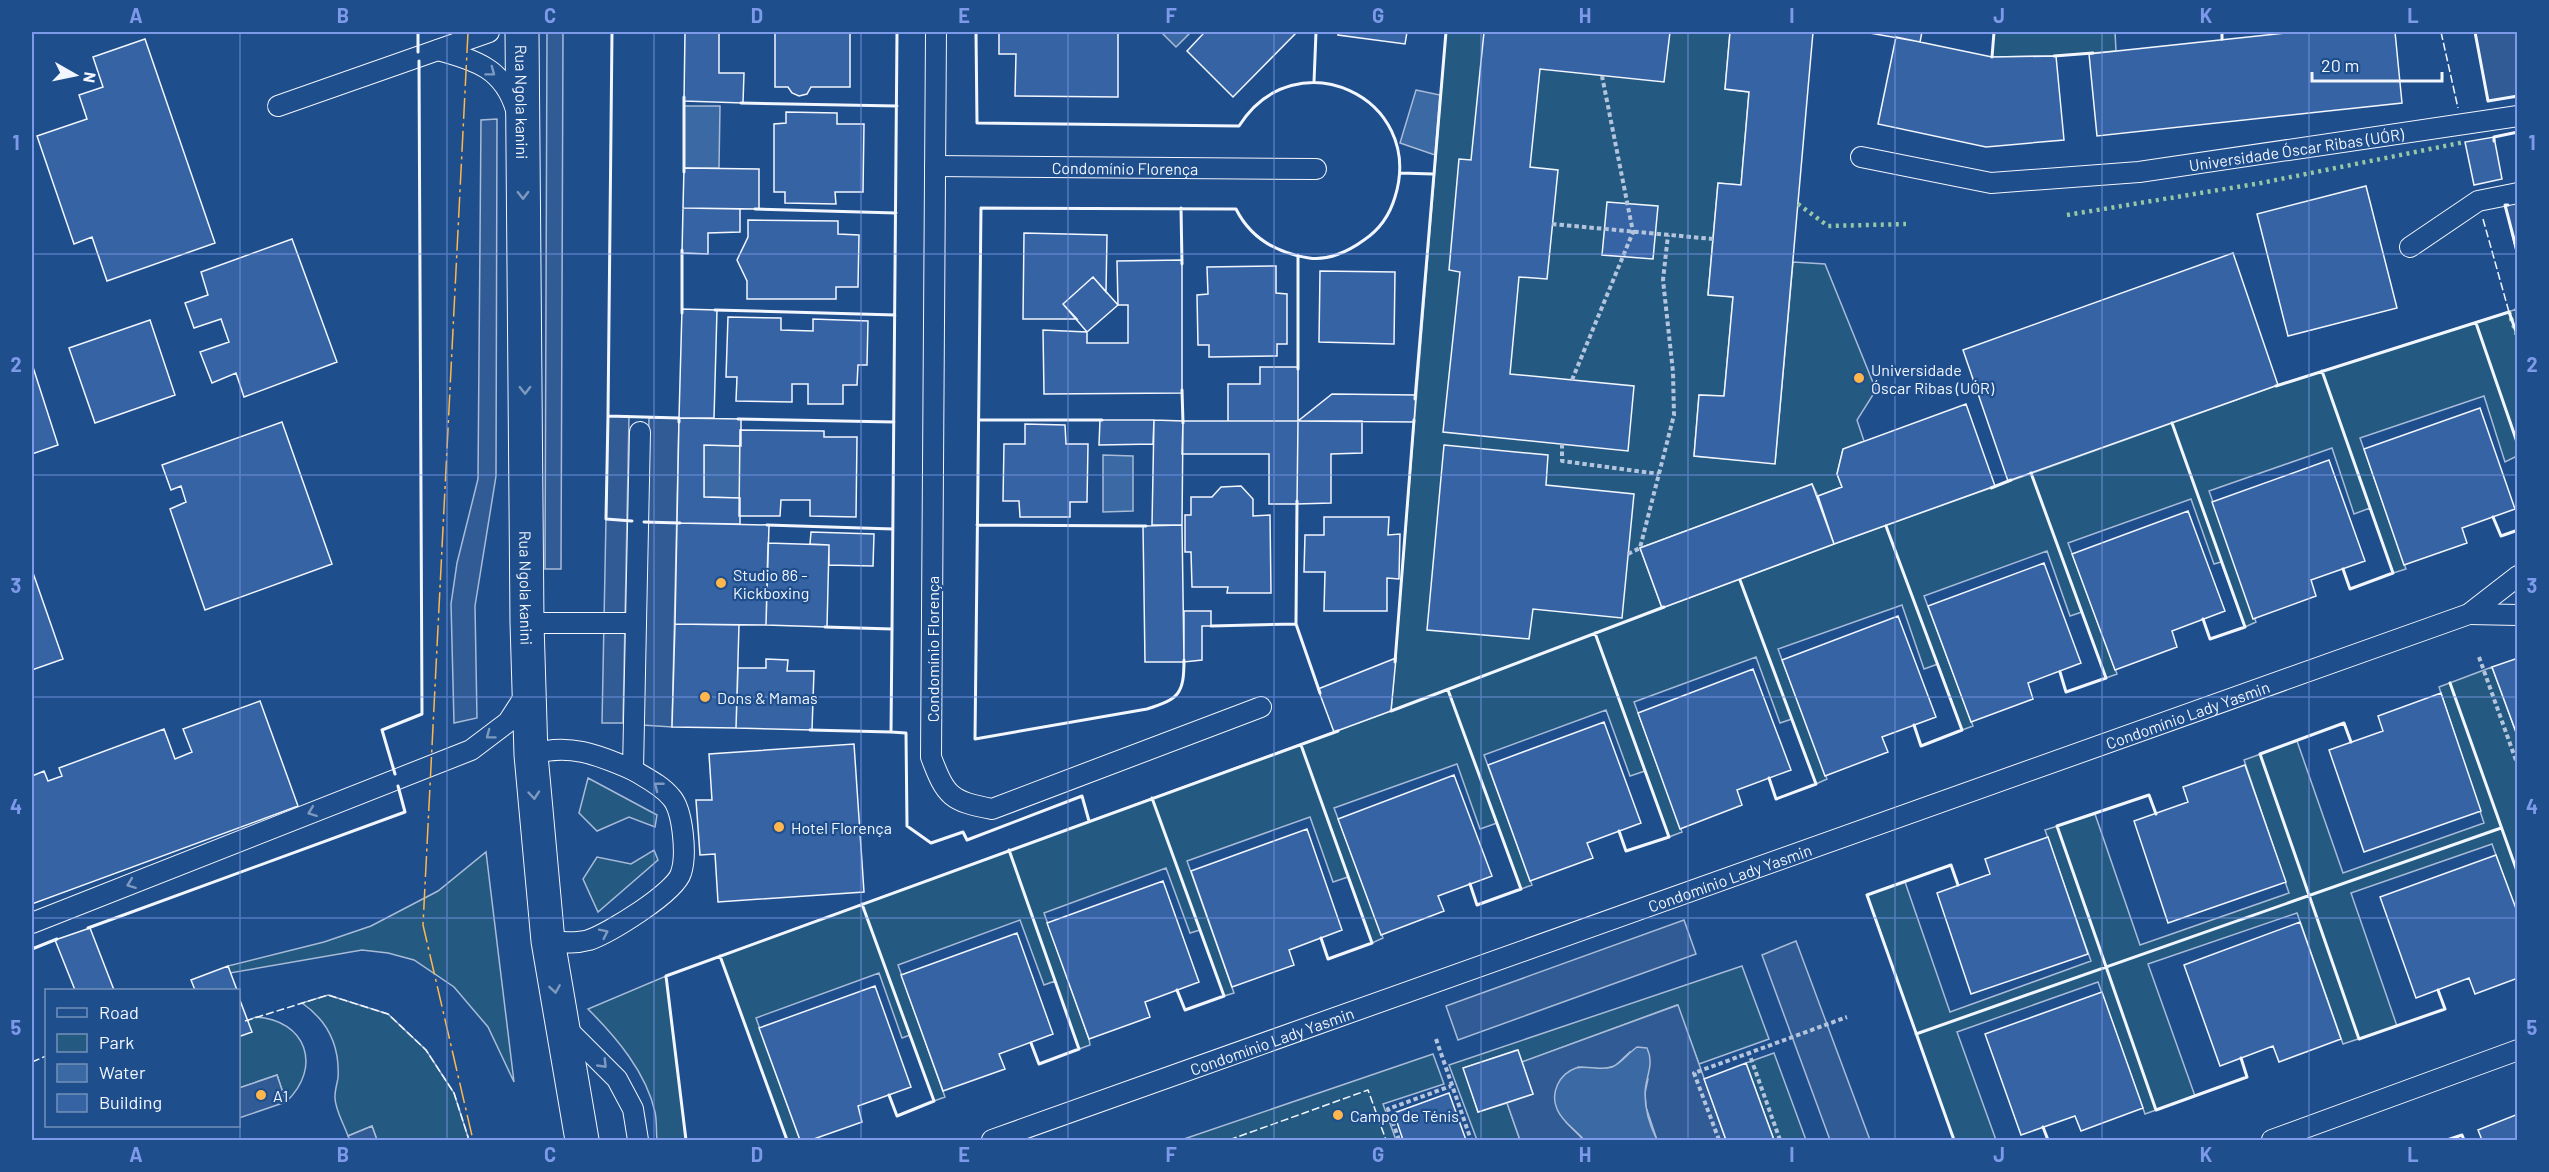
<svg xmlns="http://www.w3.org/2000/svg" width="2549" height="1172" viewBox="0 0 2549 1172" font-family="Barlow,sans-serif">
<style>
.green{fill:#245a82;stroke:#a8bbd7;stroke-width:1.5}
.parking{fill:#305b95;stroke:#a8bbd7;stroke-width:1.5}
.water{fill:#3b69a3;stroke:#a8bbd7;stroke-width:1.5}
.building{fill:#3563a3;stroke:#f2f6ff;stroke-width:1.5}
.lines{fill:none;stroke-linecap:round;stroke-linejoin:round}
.lane-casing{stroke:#f2f6ff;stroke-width:22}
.secondary-casing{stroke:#f2f6ff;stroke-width:35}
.path{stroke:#b3c4dc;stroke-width:4;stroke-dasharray:4.5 3;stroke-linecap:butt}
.lane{stroke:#1f4e8c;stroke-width:20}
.secondary{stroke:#1f4e8c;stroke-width:33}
.hedge{stroke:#97c8a6;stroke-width:4.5;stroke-dasharray:3 4.5;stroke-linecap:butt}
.fence{stroke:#f2f6ff;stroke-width:1.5;stroke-dasharray:8 3;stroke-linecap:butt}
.wall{stroke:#f2f6ff;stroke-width:3}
.power{stroke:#ffb74d;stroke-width:1.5;stroke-dasharray:21 4.5 3 4.5;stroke-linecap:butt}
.oneway{stroke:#7e9ac0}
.grid{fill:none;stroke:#7d9aea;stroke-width:1.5;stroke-opacity:0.55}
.poi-dot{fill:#ffb74d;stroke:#1f4e8c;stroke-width:2}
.labels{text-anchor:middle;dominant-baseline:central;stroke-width:4.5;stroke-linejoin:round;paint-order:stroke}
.street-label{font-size:16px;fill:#f2f6ff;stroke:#1f4e8c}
.poi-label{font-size:16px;fill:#f2f6ff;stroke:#1f4e8c;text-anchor:start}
.neatline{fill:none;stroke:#7d9aea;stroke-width:2}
.grid-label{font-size:20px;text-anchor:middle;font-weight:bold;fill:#7d9aea}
</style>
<rect width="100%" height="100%" fill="#1f4e8c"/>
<!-- green -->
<path class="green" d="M1446 32H1730L1725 89 1749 92 1741 185 1718 183 1708 294 1733 297 1724 396 1699 395 1694 456 1775 463 1793 262 1825 264 1876 390 1857 420 1864 441 1843 449 1837 474 1842 487 1818 496 1812 484 1640 548 1662 608 1834 544 2278 385 2517 309V456L2505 462 2484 396 2360 438 2406 569 2393 573 2370 508 2354 514 2332 448 2209 491 2256 622 2245 627 2221 562 2214 564 2191 499 2068 543 2117 674 2106 678 2082 612 2070 616 2047 551 1924 596 1973 726 1962 730 1938 664 1924 669 1902 605 1778 649 1827 779 1816 784 1792 719 1780 723 1756 657 1634 702 1682 832 1669 837 1645 771 1630 776 1606 710 1484 755 1532 885 1521 889 1497 823 1480 829 1457 764 1334 808 1383 938 1372 943 1348 877 1333 882 1310 817 1187 861 1234 993 1224 996 1200 930 1190 933 1166 868 1044 913 1089 1039 1090 1045 1079 1049 1055 981 1044 985 1020 920 898 965 945 1097 934 1101 910 1035 902 1038 879 973 756 1018 800 1140H787L720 956 1391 711Z
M1994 32H2115L2116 51 2056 56 1992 57Z
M2492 667 2517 735V914L2492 844 2351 893 2397 1026 2343 1044 2297 913 2148 964 2195 1096 2145 1114 2098 982 1957 1032 1996 1140H1954L1867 895 1905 882 1950 1012 2091 961 2045 830 2095 814 2140 945 2289 893 2244 760 2297 741 2343 873 2484 823 2439 687Z
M588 778 657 815 655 827 629 817 597 831 579 813Z
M654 850 658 860 598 912 583 879 597 857 631 864Z
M486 852 514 1082 488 1027 454 987 414 960 388 953 362 950 230 973 228 966 324 942 371 926 438 891Z
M1742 966 1769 1039 1699 1064 1677 1005 1522 1062 1517 1050 1464 1068 1478 1112 1507 1103 1520 1140H1477L1449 1065Z
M666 976 686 1140H657C656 1131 657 1121 655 1112 646 1072 616 1037 588 1009Z
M328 995 388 1014 426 1050 454 1093 469 1140H377L372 1126 348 1136C344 1124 334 1108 335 1096 335 1090 337 1084 338 1078 340 1045 328 1021 302 1003Z
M256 1017C306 1020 323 1067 286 1102L277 1075 239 1088V1024Z
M1774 1053 1806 1140H1774L1746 1063Z
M1433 1054 1444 1084 1383 1104 1396 1140H1181Z"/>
<!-- parking -->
<path class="parking" d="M547 32H563L561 569H545Z
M2475 32H2517V96L2488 101Z
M497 119 496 476 475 606 477 718 454 723 451 604 457 563 478 479 481 120Z
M2517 202V255L2505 205Z
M608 416H629L623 723H602Z
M649 418H679L672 727 642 725Z
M1684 920 1696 954 1458 1040 1446 1006Z
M1796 941 1870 1140H1830L1762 955Z
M1678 1005 1726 1140H1657L1646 1107 1645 1093 1648 1079 1630 1052 1615 1066 1603 1069 1578 1067 1566 1122 1584 1140H1520L1507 1103 1533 1094 1522 1062Z
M277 1075 286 1102 239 1118V1088Z
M372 1126 377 1140H350L348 1136Z"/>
<!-- water -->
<path class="water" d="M1161 32H1191L1176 47Z
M1416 90 1440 95 1435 155 1400 143Z
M684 106H720L719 168H684Z
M704 445 741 446 740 498 704 497Z
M1103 455 1133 456V511L1103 512Z
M1637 1047 1647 1048C1655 1065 1645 1077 1645 1094 1645 1110 1650 1126 1657 1140H1584C1576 1130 1562 1122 1557 1109 1550 1093 1559 1074 1576 1068 1587 1065 1600 1071 1612 1067 1622 1063 1628 1053 1637 1047Z"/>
<!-- building -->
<path class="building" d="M685 32H719V73H744L743 103 684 101Z
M775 32H850V87H811L807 94 799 96 792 93 788 87H775Z
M999 32H1118V97L1015 96 1016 54H999Z
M1200 32H1297L1233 97 1187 51 1203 34Z
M1338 32H1407L1405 44 1338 35Z
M1484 32H1670L1664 82 1540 69 1530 167 1558 170 1547 279 1519 277 1510 374 1634 386 1628 451 1443 432 1460 272 1449 270 1459 159 1471 160Z
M1730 32H1813L1775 464 1694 456 1699 395 1724 396 1733 297 1708 295 1718 183 1741 185 1749 92 1725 89Z
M1864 32H1922L1920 42Z
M2295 32H2395L2402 103 2097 136 2089 54Z
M1896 37 1992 57 2056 56 2064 140 1986 147 1878 124Z
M145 39 215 243 107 281 92 237 74 244 37 136 87 119 79 95 103 87 93 57Z
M786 112 837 113V124H864L863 192H835L836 204 785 203V192H774V124L786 123Z
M2494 137 2502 179 2474 185 2465 142Z
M684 168 759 169V209L683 208Z
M2366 186 2397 308 2288 336 2257 214Z
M1607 202 1658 206 1653 259 1602 255Z
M683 208 740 209V232L708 233V254L682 253Z
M748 220 838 221V234L859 235 858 287H836V299H747V281L737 260 748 237Z
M1024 233 1107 235 1106 292 1093 277 1063 304 1077 319H1023Z
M292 239 337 362 244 397 236 373 212 383 200 352 229 342 221 319 194 328 185 303 208 295 201 272Z
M2233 253 2278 385 2008 481 1963 350Z
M1182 260V393L1044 394 1043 330 1087 332V343H1128V305H1118L1117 261Z
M1276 266V293L1287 294V344H1277V356L1209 357V345H1198L1197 295 1208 294 1207 267Z
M1320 271 1395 272 1394 344 1319 342Z
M1093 277 1118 305 1087 332 1063 304Z
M682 309 717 310 714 418H679Z
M728 317 781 318V330L813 331V319L868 321 867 365H858L857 385H843V404H808V384H792V402L736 401 737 377H726Z
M150 320 175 395 95 423 69 348Z
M32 364 58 445 32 454Z
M1260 367H1298V421H1228V384H1260Z
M1332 394 1416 395 1414 422 1298 421Z
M1966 404 1995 486 1834 544 1818 496 1842 487 1837 474 1843 449Z
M2480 408 2515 509 2462 528 2467 543 2404 565 2364 449Z
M679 418 741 419V446L704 445V497L740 498V524L677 523Z
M1100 420H1154L1153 444 1099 445Z
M1154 420 1183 421 1182 525H1152Z
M1183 421H1298L1297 504H1269V454H1182Z
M1298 421H1362V453L1331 454V503L1297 504Z
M282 422 332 564 205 610 170 509 186 502 181 486 171 490 162 465Z
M1025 424 1065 425 1066 444H1088L1087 502H1070V517H1020L1019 501H1003L1004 444H1025Z
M740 430 824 431V437H857L856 517 810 516V500H781L780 516H739Z
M1444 445 1548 455 1546 485 1634 494 1622 618 1533 609 1529 639 1427 630Z
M2329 460 2365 561 2311 580 2316 596 2253 619 2212 502Z
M1812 484 1834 544 1662 608 1640 548Z
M1241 486 1253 499V516L1270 515 1271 593H1227L1228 587H1192L1191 552H1185V515H1191V497H1212L1221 487Z
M2188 511 2225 611 2172 631 2177 647 2115 670 2072 554Z
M1324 517H1389L1388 535 1400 534 1399 579 1387 578V611H1324L1325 572H1304L1305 535H1324Z
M677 523 769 525 766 625 675 624Z
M1182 525 1184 662H1145L1143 526Z
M811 532 874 534 873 566 829 565V545L810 544Z
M768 543 829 545 827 627 766 625Z
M2044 563 2081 663 2028 683 2033 699 1971 722 1928 606Z
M32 570 63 659 32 670Z
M1184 611H1211V626H1202V660L1184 662Z
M1898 616 1936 717 1882 737 1888 752 1825 776 1782 660Z
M675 624 739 625 736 728 672 727Z
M1396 658 1391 711 1334 732 1318 689Z
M2518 658V735H2517L2492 667Z
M766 659 788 660 787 671H814L812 730 736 728 738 668H766Z
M1753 669 1791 770 1737 790 1742 805 1680 829 1638 713Z
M2441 693 2481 811 2364 852 2329 750 2383 731 2378 716Z
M260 701 298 806 32 904V776L44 771 48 781 62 776 59 768 164 729 175 759 192 752 183 729Z
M1604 722 1641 823 1587 843 1593 858 1530 881 1488 765Z
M854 744 864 892 718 902 715 854 700 855 696 800H712L709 754Z
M2245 765 2286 882 2168 923 2134 821 2188 802 2183 787Z
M1454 775 1492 876 1438 896 1444 911 1381 935 1338 819Z
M1307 829 1342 930 1289 950 1294 965 1232 987 1191 871Z
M2048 837 2088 954 1971 994 1937 893 1990 874 1985 859Z
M2496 855 2518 914V978L2475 994 2469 978 2416 998 2380 897Z
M1163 881 1199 982 1145 1002 1150 1017 1089 1039 1047 923Z
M2300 922 2341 1039 2279 1062 2273 1046 2220 1066 2184 965Z
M90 928 114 990H75L55 940Z
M1017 933 1053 1034 999 1054 1005 1069 943 1091 901 975Z
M228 966 237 990H195L191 980Z
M875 986 911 1087 858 1106 862 1122 811 1140H800L759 1028Z
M2102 992 2143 1108 2081 1131 2075 1116 2021 1135 1985 1034Z
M238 995 252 1032 238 1037Z
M1518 1050 1533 1094 1478 1112 1463 1068Z
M1746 1063 1774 1140H1726L1704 1079Z
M1449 1093 1466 1140H1403L1394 1113Z
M2518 1114V1140H2482L2478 1130Z"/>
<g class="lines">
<defs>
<g id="lane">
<path d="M936 32 931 757C946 797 951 801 992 809L1261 707"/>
<path d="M438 50C476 60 504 69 516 110"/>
<path d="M278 106 489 32"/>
<path id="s1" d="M1861 157 1991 183 2139 172 2518 116"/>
<path id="s2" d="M935 166 1316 169"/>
<path d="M2410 247 2478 201 2518 193"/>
<path d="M2469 614 2518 615"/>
<path d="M527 623H636L640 432"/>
<path d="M531 755C567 742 599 755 633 770L636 623"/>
<path d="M32 923 471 750 508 722 528 691"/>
<path d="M548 941C561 942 575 944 589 940 609 933 675 893 681 873 687 855 683 810 671 797 661 785 646 778 633 770"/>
<path d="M563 1025 617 1079 633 1109 638 1140"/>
<path id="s3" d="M992 1140 2469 614 2518 576"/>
<path d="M2272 1140 2518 1050"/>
</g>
<g id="secondary">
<path id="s4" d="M522 32 527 623 531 755 548 941 582 1140"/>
</g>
</defs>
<!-- lane casing -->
<use href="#lane" class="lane-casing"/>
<!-- secondary casing -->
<use href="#secondary" class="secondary-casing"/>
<!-- path -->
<path class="path" d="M1552 224 1713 239
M1572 380 1633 232 1602 76
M1562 444V461L1659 474
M1628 554 1640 548 1674 415 1673 372 1663 280 1668 235
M2479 657 2518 766
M1436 1039 1471 1140
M1399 1140 1388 1109 1451 1086
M1719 1140 1694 1073 1749 1053
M1780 1140 1749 1053 1847 1017"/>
<!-- lane -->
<use href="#lane" class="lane"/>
<!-- secondary -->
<use href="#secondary" class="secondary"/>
<!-- hedge -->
<path class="hedge" d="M1798 204 1828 226 1906 224
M2067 215 2261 183 2465 142
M2518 309 2509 313 2518 338"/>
<!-- fence -->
<path class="fence" d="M2441 32 2458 108
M2483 219 2509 312
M245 1021 328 995 388 1014 426 1050 454 1093 469 1140
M32 1062 46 1056
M1229 1140 1368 1090 1386 1140"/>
<!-- wall -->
<path class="wall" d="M418 32V52
M612 32 608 416 679 418V422
M976 32 977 123 1239 126C1295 37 1426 97 1395 197 1390 214 1379 230 1364 240 1349 251 1328 261 1309 258 1277 253 1251 239 1236 209L981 208 975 739 1147 709C1179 699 1184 694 1184 660
M2222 32V39
M2475 32 2488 101 2518 96
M2054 56 2093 53
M1992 57 1994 32
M1314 82 1316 32
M741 103 897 106
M2494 141V137L2518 132
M684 172V97
M1400 173 1433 174
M2508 205H2505L2518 255
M1181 208 1182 264
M755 209 896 213
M715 310 895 315
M682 313V250
M2476 323 2518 445
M1298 369V255
M2322 371 2393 573 2350 589 2343 569
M2276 386 2509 312 2518 337
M1182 390 1183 423
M1415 399 1446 32
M608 416 606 519 632 521
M738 419 894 422
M979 420H1102
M2172 423 2245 627 2210 639 2203 619
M2031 473 2106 678 2066 692 2060 672
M1991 488 2011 480
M1297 501 1296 624 1320 693
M2493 517 2501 536 2518 530
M644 522 680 523
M767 525 893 529
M977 525 1146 526
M1886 526 1962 730 1921 746 1914 725
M1740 580 1816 784 1776 799 1769 778
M1211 626 1296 624
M825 627 892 629 891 732 906 733 907 826 931 843 963 832 967 840 1082 796 1089 821
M892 629 897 32
M1595 633 1669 837 1626 851 1619 831
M1395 662 1414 420
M2450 683 2518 874
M1448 690 1521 889 1477 905 1470 884
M1391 711 1664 607
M810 730 891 732
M2351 742 2344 723 2260 754 2359 1039 2445 1009 2438 990
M1301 745 1372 943 1328 959 1321 938
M395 774 382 730 422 714 419 61
M1152 798 1224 996 1185 1010 1177 990
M2156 814 2149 795 2057 826 2156 1110 2247 1077 2241 1058
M1009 850 1079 1049 1039 1064 1031 1043
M862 904 934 1101 897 1116 889 1095
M88 928 405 812 398 786
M32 949 57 939
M720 956 787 1140
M1916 1034 2501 828
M2043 1127 2048 1140
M686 1140 666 976 1338 731
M1954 1140 1867 895 1951 865 1958 885
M2447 1140 2462 1135 2464 1140"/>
<!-- power -->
<path class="power" d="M468 32 423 925 473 1140"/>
</g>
<!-- one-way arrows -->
<defs><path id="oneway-chevron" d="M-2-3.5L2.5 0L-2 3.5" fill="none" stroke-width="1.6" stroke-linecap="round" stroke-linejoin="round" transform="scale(1.5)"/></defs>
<g class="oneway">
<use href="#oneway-chevron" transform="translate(491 72) rotate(37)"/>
<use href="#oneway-chevron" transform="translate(523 195) rotate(89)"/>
<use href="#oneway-chevron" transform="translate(525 390) rotate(89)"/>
<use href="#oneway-chevron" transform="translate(490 735) rotate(143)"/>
<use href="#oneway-chevron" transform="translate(658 786) rotate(-142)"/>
<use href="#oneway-chevron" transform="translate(534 795) rotate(85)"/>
<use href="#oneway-chevron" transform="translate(312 812) rotate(159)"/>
<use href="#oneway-chevron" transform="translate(131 884) rotate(159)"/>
<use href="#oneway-chevron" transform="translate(604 933) rotate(-26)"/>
<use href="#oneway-chevron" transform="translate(555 989) rotate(81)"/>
<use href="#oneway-chevron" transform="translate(603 1064) rotate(46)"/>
</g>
<!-- grid -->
<path class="grid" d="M240 32V1140M447 32V1140M654 32V1140M861 32V1140M1068 32V1140M1274 32V1140M1481 32V1140M1688 32V1140M1895 32V1140M2102 32V1140M2309 32V1140M32 254H2518M32 475H2518M32 697H2518M32 918H2518"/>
<!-- markers -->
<g class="poi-dot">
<circle cx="1859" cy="378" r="6"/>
<circle cx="721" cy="583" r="6"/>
<circle cx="705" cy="697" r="6"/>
<circle cx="779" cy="827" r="6"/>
<circle cx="261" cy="1095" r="6"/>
<circle cx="1338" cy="1115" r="6"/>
</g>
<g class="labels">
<!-- street labels -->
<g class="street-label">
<text stroke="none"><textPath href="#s4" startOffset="70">Rua Ngola kanini</textPath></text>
<text stroke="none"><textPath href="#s1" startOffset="440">Universidade Óscar Ribas (UÓR)</textPath></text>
<text stroke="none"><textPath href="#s2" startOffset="190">Condomínio Florença</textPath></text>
<text stroke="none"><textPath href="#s4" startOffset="556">Rua Ngola kanini</textPath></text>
<text transform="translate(932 649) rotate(-90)">Condomínio Florença</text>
<text stroke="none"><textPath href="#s3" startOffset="1269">Condomínio Lady Yasmin</textPath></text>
<text stroke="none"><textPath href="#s3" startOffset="783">Condomínio Lady Yasmin</textPath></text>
<text stroke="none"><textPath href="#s3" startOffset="297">Condomínio Lady Yasmin</textPath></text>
</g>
<!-- poi labels -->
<g class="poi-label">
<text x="1871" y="369">Universidade<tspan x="1871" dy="18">Óscar Ribas (UÓR)</tspan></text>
<text x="733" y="574">Studio 86 -<tspan x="733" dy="18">Kickboxing</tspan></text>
<text x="717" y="697">Dons &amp; Mamas</text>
<text x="791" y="827">Hotel Florença</text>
<text x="273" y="1095">A1</text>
<text x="1350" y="1115">Campo de Ténis</text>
</g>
</g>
<!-- border -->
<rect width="2549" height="1172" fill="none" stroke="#1f4e8c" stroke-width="66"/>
<!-- legend -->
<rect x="45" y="989" width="195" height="138" fill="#1f4e8c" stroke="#7391ba" stroke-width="1.5"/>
<rect x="57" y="1008" width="30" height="9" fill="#1f4e8c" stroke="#7391ba" stroke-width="1.5"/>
<text x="99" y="1019" font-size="18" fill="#f2f6ff">Road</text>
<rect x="57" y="1034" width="30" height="18" fill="#245a82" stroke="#7391ba" stroke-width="1.5"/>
<text x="99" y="1049" font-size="18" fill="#f2f6ff">Park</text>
<rect x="57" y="1064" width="30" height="18" fill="#3b69a3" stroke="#7391ba" stroke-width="1.5"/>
<text x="99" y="1079" font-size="18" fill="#f2f6ff">Water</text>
<rect x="57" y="1094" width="30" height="18" fill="#3563a3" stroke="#7391ba" stroke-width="1.5"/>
<text x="99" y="1109" font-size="18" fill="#f2f6ff">Building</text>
<!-- north arrow -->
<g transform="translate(75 75) rotate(99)" stroke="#1f4e8c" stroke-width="4.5" paint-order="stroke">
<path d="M0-4.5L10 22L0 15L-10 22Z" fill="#f2f6ff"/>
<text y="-9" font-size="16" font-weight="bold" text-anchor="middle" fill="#f2f6ff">N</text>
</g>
<!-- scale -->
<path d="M2312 72v9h130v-9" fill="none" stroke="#f2f6ff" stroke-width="3"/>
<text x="2321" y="72" font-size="18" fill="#f2f6ff" stroke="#1f4e8c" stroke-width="4.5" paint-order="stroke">20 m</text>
<rect x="33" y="33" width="2483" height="1106" class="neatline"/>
<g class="grid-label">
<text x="136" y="23">A</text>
<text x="343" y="23">B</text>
<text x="550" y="23">C</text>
<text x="757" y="23">D</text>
<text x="964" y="23">E</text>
<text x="1171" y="23">F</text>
<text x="1378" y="23">G</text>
<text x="1585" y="23">H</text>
<text x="1792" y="23">I</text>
<text x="1999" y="23">J</text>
<text x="2206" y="23">K</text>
<text x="2413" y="23">L</text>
<text x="16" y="150">1</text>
<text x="2532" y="150">1</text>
<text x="16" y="372">2</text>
<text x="2532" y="372">2</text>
<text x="16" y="593">3</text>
<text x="2532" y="593">3</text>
<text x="16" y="814">4</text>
<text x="2532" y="814">4</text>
<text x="16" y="1035">5</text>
<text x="2532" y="1035">5</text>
<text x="136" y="1162">A</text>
<text x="343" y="1162">B</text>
<text x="550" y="1162">C</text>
<text x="757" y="1162">D</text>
<text x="964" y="1162">E</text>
<text x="1171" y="1162">F</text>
<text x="1378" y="1162">G</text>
<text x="1585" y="1162">H</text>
<text x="1792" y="1162">I</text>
<text x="1999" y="1162">J</text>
<text x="2206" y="1162">K</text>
<text x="2413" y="1162">L</text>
</g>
</svg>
